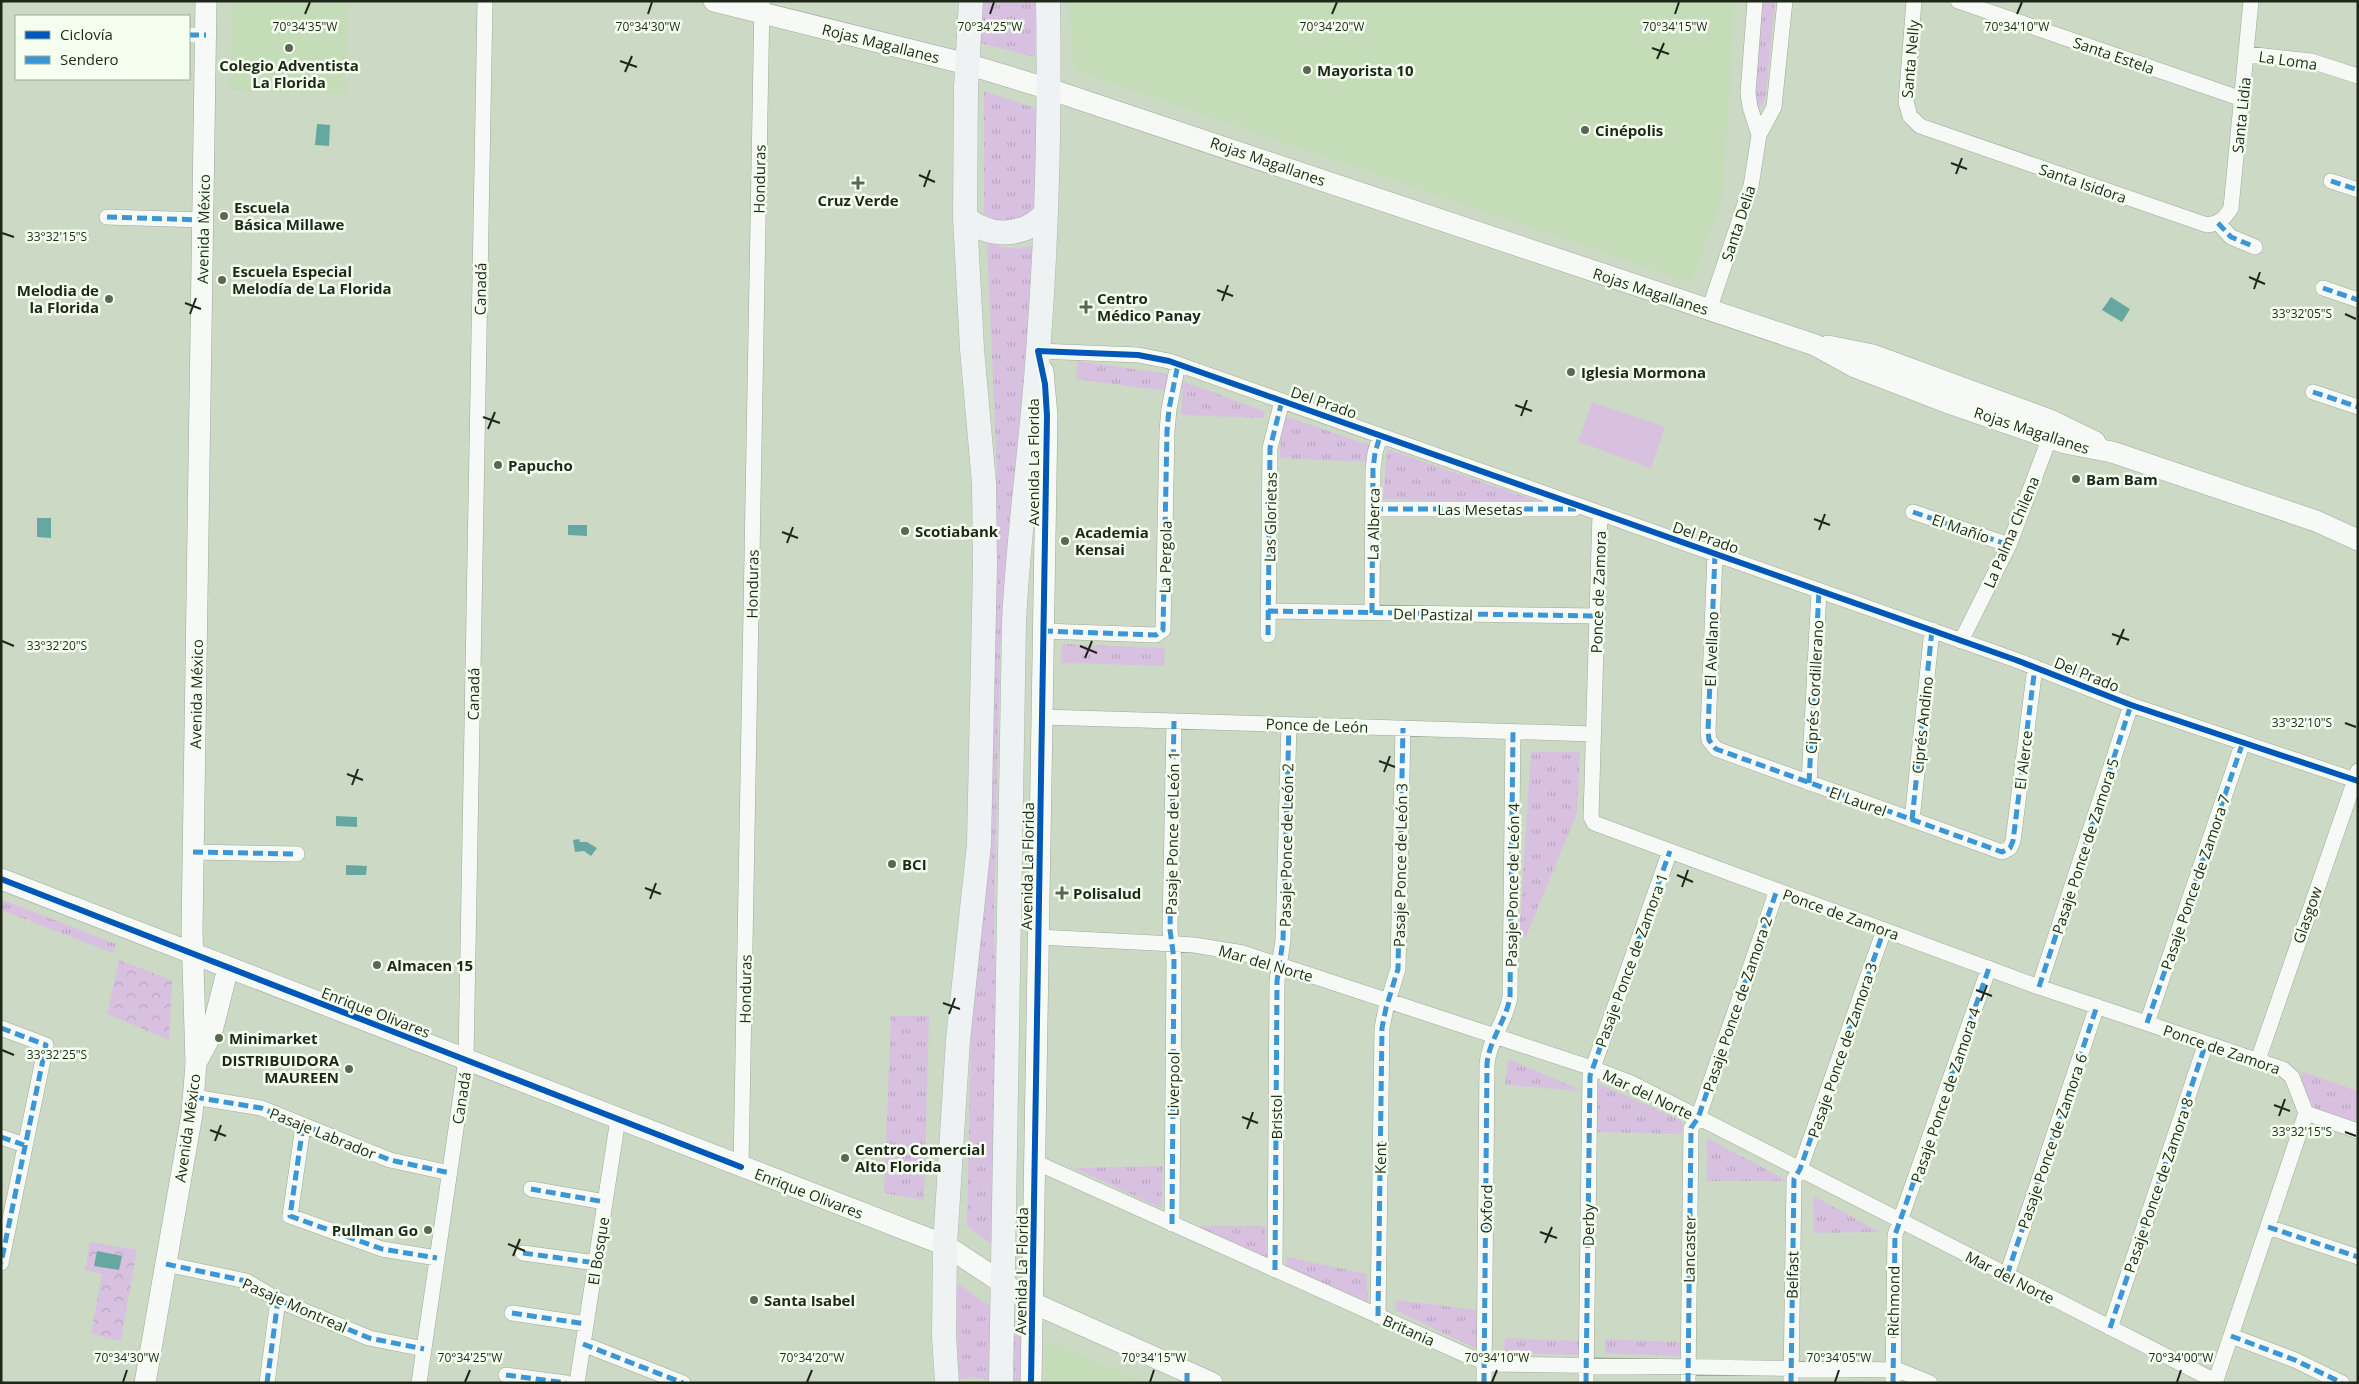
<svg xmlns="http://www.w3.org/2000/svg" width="2359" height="1384" viewBox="0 0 2359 1384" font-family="'Open Sans',sans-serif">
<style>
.built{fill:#c5dcb9}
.grass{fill:url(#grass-tufts)}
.park{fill:url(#park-crowns)}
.pitch{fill:#d8c1e0}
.water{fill:#66a7a1}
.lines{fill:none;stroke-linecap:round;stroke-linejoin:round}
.street-casing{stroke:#9ea898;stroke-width:16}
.secondary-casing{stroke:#9ea898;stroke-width:22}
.primary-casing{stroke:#acb6b1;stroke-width:25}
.street{stroke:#f7f9f6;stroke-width:15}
.secondary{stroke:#f7f9f6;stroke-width:21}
.primary{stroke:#eef2f2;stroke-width:24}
.quiet{stroke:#3a96d4;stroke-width:5;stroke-dasharray:10 5;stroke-linecap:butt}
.cycleway-casing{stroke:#f4ffef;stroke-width:9}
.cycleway{stroke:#0057b8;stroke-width:6}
.ticks{fill:none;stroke:#1e2819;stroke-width:2}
.poi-dot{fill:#5b6655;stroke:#f4ffef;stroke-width:2}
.labels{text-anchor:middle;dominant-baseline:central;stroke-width:5;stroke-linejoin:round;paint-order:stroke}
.street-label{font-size:15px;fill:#1e2819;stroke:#f4ffef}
.poi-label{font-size:15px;font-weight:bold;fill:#1e2819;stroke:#f4ffef;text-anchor:start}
.ticks-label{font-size:12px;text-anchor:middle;fill:#1e2819;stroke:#f4ffef;stroke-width:5;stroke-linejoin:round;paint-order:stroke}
</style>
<defs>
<pattern id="grass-tufts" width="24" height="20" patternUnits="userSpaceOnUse" patternTransform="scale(1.25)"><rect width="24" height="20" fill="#d8c1e0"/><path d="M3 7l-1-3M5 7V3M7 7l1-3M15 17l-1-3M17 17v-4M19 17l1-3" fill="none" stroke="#b9a6c0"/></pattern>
<pattern id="park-crowns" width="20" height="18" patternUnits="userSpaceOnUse" patternTransform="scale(1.25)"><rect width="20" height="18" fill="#d8c1e0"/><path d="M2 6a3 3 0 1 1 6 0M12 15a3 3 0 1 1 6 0" fill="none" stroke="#b9a6c0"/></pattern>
</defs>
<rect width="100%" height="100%" fill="#ccdac5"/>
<!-- built -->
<path class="built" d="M1070 1H1735L1722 199 1691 283 1074 70Z
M233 2 347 5 345 94 231 91Z
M1053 1343 1146 1383H1046V1347Z"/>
<!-- grass -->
<path class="grass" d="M982 1H1035V57L979 43Z
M1762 1H1775L1766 94 1763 104 1758 109 1754 101Z
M984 91 1038 109 1036 214 999 223 984 214Z
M987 241C1005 249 1018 251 1037 244L1000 648 994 928 998 1058 992 1245 967 1226 971 1032 997 469Z
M1078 361 1168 374 1166 391 1076 379Z
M1182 381 1264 411V418L1181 415Z
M1282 415 1369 445 1368 462 1280 458Z
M1387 449 1549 505 1383 499Z
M1062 644 1165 648 1164 666 1061 663Z
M1531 752H1580L1577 813 1526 937H1519Z
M1 899 116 944 113 953 1 910Z
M891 1016H929L924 1200 884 1193Z
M1508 1059 1583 1091 1505 1085Z
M2303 1072 2358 1091V1115L2354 1123 2315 1109 2300 1080Z
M1595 1082 1682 1121V1134L1594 1132Z
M1707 1138 1788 1181H1707Z
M1163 1166 1161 1208 1074 1168Z
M1813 1196 1880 1232 1814 1233Z
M1184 1226H1266L1267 1260Z
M1287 1257 1367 1274 1368 1305 1286 1268Z
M957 1283 993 1308 991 1381 974 1377 958 1380Z
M1396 1300 1476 1310 1477 1349 1395 1310Z
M1014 1336 1023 1337V1383H1014Z
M1505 1338 1580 1341 1579 1355 1504 1352Z
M1605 1339 1680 1342V1356L1605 1353Z"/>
<!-- park -->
<path class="park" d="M119 960 172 980 169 1040 107 1014Z
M90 1242 137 1250 121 1341 91 1334 102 1274 85 1270Z"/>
<!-- pitch -->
<path class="pitch" d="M1592 402 1665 427 1651 468 1578 442Z"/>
<!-- water -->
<path class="water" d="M317 124 330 125 329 146 315 145Z
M2111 297 2130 309 2122 322 2102 310Z
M37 518H51V538L37 537Z
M568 525H587V536L568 535Z
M336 816 357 817V827L336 826Z
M579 839 580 842H587L597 848 591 856 584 851 575 852 573 840Z
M346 865 367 866 366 875H346Z
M97 1251 122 1256 119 1270 94 1266Z"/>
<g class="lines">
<defs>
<path id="street" d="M1755 1 1748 93 1750 107 1759 135
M1914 1 1906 102 1910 116 1920 126 2207 225C2219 224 2225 218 2231 208L2251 1
M1958 1 2242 99
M189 35H206
M2247 54 2311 61 2358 76
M2331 181 2358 190
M107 217 203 220
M2218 223 2231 237 2255 247
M2323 288 2358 300
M1709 310 1751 186 1759 135 1774 107 1785 1
M1038 351 1138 355 1169 361 2016 660 2131 705 2358 781
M2313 392 2358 407
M1373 509H1574
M1913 512 2009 545
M1600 513 1591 817 1594 823 2039 987 2283 1069 2292 1077 2306 1113 2358 1131
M1715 554 1708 731 1709 740 1716 749 2002 852 2010 848 2013 841 2035 667
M1268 611 1597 616
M1372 613 1373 469 1375 453 1380 436
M1043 631 1156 635 1163 630 1167 431 1169 409 1178 364
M1268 635 1270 448 1282 401
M1961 641 2009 545 2053 429
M1042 717 1593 734
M1809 783 1819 591
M1912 820 1932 630
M193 852 297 854
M1038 937 1194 945 1243 953 1592 1068 1631 1083 2215 1381
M2039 987 2131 705
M2147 1023 2243 742
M1 1028 46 1045 1 1263
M2258 1060 2358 771
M194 1097 261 1108 390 1160 450 1173
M303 1126 290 1216 382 1249 437 1258
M1 1137 24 1145
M1035 1162 1468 1356 1491 1364 1898 1370 1930 1383
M741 1167 762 1
M531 1189 605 1202
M1172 1224 1174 959 1170 930 1174 721
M2268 1227 2358 1257
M523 1253 596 1263
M166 1264 246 1281 278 1300 369 1338 424 1349
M1275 1270 1277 981 1283 940 1289 725
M2007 1275 2097 1006
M512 1313 586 1324
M1378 1316 1382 1028 1386 1008 1398 969 1403 728
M2110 1328 2206 1043
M2231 1336 2295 1360 2342 1383
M583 1344 683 1383
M506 1375 566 1383
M267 1383 278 1300
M419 1383 466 1060 485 1
M577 1383 618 1119
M1484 1383 1487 1064C1489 1040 1506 1021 1510 997L1513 732
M1586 1383 1590 1076 1670 851
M1688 1383 1691 1128 1698 1118 1777 890
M1791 1383 1794 1179 1800 1169 1884 930
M1893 1383 1895 1235 1989 968
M2215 1383 2306 1113"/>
<path id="secondary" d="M714 1 967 64 1049 89 1815 345 1855 367 1946 402 2065 443 2112 452 2316 521 2358 540
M1828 346 1873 355 2050 420 2095 442
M1 879 945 1245 1033 1303 1212 1383
M197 1061 211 1035 228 968
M145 1383 192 1114 196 1063 192 931 206 1
M1031 1383 1047 416 1043 371"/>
<path id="primary" d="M965 217C988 238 1023 238 1045 214
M947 1383 944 1336 945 1245 958 1040 979 844 985 565 984 483 972 349 965 217 966 87 971 1
M1001 1383 1014 623C1018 533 1032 443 1038 352 1047 236 1050 118 1048 1"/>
</defs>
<!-- street casing -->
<use href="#street" class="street-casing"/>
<!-- secondary casing -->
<use href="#secondary" class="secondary-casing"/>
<!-- primary casing -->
<use href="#primary" class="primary-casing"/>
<!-- street -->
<use href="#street" class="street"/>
<!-- secondary -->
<use href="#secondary" class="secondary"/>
<!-- primary -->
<use href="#primary" class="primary"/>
<!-- quiet -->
<path class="quiet" d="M189 35H206
M2331 181 2358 190
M107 217 203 220
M2218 223 2231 237 2255 247
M2323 288 2358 300
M2313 392 2358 407
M1373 509H1576
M1913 512 2009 545
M1715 554 1708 731 1709 740 1716 749 2002 852 2010 848 2013 841 2035 667
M1268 611 1597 616
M1372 613 1373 469 1375 453 1380 436
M1043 631 1156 635 1163 630 1167 431 1169 409 1178 364
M1268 635 1270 448 1282 401
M1809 783 1819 591
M1912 820 1932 630
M193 852 297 854
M2039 987 2131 705
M2147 1023 2243 742
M1 1028 46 1045 1 1263
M194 1097 261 1108 390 1160 450 1173
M303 1126 290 1216 382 1249 437 1258
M1 1137 24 1145
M531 1189 605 1202
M1172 1224 1174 959 1170 930 1174 721
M2268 1227 2358 1257
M523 1253 596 1263
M166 1264 246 1281 278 1300 369 1338 424 1349
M1275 1270 1277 981 1283 940 1289 725
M2007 1275 2097 1006
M512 1313 586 1324
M1378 1316 1382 1028 1386 1008 1398 969 1403 728
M2110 1328 2206 1043
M2231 1336 2295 1360 2342 1383
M583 1344 683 1383
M506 1375 566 1383
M267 1383 278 1300
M1187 1383V1372
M1484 1383 1487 1064C1489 1040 1506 1021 1510 997L1513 732
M1586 1383 1590 1076 1670 851
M1688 1383 1691 1128 1698 1118 1777 890
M1791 1383 1794 1179 1800 1169 1884 930
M1893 1383 1895 1235 1989 968"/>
<defs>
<path id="cycleway" d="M1 879 741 1167
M1031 1383 1047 416 1045 384 1038 351 1138 355 1169 361 2016 660 2131 705 2358 781"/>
</defs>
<!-- cycleway casing -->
<use href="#cycleway" class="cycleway-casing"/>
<!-- cycleway -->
<use href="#cycleway" class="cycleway"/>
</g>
<!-- ticks -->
<path class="ticks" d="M305 14 310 2M648 14 652 2M990 14 994 2M1332 14 1337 2M1675 14 1679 2M2017 14 2022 2M1652 48 1669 54M1657 59 1664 43M620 61 637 67M625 72 632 56M1951 163 1967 169M1956 174 1962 158M919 175 935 182M924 187 930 170M2 233 14 237M2249 277 2265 284M2254 289 2260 272M1217 290 1233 296M1222 301 1228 285M185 303 201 309M190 314 196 298M2345 314 2356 319M1515 405 1532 411M1521 416 1527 400M483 417 500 423M488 429 495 412M1814 519 1830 525M1819 530 1825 514M782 532 798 538M787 543 793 527M2112 634 2129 640M2 641 14 646M2117 645 2124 629M1080 646 1097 653M1085 658 1092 641M2345 723 2356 727M1379 761 1395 767M1384 772 1390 756M347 774 363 780M352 785 358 769M1677 875 1693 882M1682 887 1688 870M645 888 661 894M650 899 656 883M1976 990 1992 996M1981 1001 1987 985M943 1003 960 1009M949 1014 955 998M2 1050 14 1055M2274 1105 2290 1111M2279 1116 2285 1099M1242 1117 1258 1123M1247 1129 1253 1112M210 1130 226 1136M2345 1132 2356 1136M215 1141 221 1125M1540 1232 1557 1238M1545 1243 1552 1227M508 1244 525 1251M513 1256 520 1239M123 1382 127 1370M465 1382 470 1370M807 1382 812 1370M1150 1382 1154 1370M1492 1382 1497 1370M1835 1382 1839 1370M2177 1382 2181 1370"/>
<!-- markers -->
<g class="poi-dot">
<circle cx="289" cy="48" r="5"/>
<circle cx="1307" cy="70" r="5"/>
<circle cx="1585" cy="130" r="5"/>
<path d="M855.5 175.5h5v5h5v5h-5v5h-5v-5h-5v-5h5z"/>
<circle cx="224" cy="216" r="5"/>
<circle cx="222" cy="280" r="5"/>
<circle cx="109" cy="299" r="5"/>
<path d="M1083.5 299.5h5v5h5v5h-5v5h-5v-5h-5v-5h5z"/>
<circle cx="1571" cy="372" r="5"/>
<circle cx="498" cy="465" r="5"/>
<circle cx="2076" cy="479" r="5"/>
<circle cx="905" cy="531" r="5"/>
<circle cx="1065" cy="541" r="5"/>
<circle cx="892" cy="864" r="5"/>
<path d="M1059.5 885.5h5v5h5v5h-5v5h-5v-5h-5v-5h5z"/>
<circle cx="377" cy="965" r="5"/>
<circle cx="219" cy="1038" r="5"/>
<circle cx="349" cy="1069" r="5"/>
<circle cx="845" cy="1158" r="5"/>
<circle cx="428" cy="1230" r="5"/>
<circle cx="754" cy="1300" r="5"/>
</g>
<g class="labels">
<!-- street labels -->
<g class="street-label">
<text transform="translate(881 43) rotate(14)">Rojas Magallanes</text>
<text transform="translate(2114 55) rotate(19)">Santa Estela</text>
<text transform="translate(1910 59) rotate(-85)">Santa Nelly</text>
<text transform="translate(2288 60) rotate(8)">La Loma</text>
<text transform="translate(2241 115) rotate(-84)">Santa Lidia</text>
<text transform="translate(1268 161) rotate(19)">Rojas Magallanes</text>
<text transform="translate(759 179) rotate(-89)">Honduras</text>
<text transform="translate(2083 183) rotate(19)">Santa Isidora</text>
<text transform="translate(1738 223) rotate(-72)">Santa Delia</text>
<text transform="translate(203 229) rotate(-89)">Avenida México</text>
<text transform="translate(480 289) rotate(-89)">Canadá</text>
<text transform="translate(1651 291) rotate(18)">Rojas Magallanes</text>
<text transform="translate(1324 402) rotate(19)">Del Prado</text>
<text transform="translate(2032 430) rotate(18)">Rojas Magallanes</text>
<text transform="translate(1033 462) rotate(-90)">Avenida La Florida</text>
<text x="1480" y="509">Las Mesetas</text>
<text transform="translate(1270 517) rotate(-89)">Las Glorietas</text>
<text transform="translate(1373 524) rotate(-89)">La Alberca</text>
<text transform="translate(1961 528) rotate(19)">El Mañío</text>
<text transform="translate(2011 532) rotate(-67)">La Palma Chilena</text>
<text transform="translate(1706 537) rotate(19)">Del Prado</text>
<text transform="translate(1165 557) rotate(-89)">La Pergola</text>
<text transform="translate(752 584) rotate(-89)">Honduras</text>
<text transform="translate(1598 592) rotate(-88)">Ponce de Zamora</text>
<text transform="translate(1433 614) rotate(1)">Del Pastizal</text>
<text transform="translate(1711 649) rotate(-88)">El Avellano</text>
<text transform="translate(2087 674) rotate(22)">Del Prado</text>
<text transform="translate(1814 687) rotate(-87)">Ciprés Cordillerano</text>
<text transform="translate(196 694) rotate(-89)">Avenida México</text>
<text transform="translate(473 694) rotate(-89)">Canadá</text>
<text transform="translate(1317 725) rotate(2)">Ponce de León</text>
<text transform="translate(1922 725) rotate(-84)">Ciprés Andino</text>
<text transform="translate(2023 760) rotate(-83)">El Alerce</text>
<text transform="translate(1858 801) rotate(20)">El Laurel</text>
<text transform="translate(1172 833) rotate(-89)">Pasaje Ponce de León 1</text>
<text transform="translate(1286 845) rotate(-89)">Pasaje Ponce de León 2</text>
<text transform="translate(2085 846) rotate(-72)">Pasaje Ponce de Zamora 5</text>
<text transform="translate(1400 865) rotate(-89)">Pasaje Ponce de León 3</text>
<text transform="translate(1027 866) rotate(-89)">Avenida La Florida</text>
<text transform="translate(2195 882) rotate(-71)">Pasaje Ponce de Zamora 7</text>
<text transform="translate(1512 885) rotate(-89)">Pasaje Ponce de León 4</text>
<text transform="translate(1841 914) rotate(20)">Ponce de Zamora</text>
<text transform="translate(2307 915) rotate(-71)">Glasgow</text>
<text transform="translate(1631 960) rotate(-70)">Pasaje Ponce de Zamora 1</text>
<text transform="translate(1266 963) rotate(16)">Mar del Norte</text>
<text transform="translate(745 989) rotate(-89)">Honduras</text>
<text transform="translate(1737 1004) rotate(-71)">Pasaje Ponce de Zamora 2</text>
<text transform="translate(376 1012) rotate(21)">Enrique Olivares</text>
<text transform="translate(2222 1049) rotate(19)">Ponce de Zamora</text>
<text transform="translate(1842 1050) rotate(-71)">Pasaje Ponce de Zamora 3</text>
<text transform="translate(1173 1084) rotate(-89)">Liverpool</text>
<text transform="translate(1648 1094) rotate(25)">Mar del Norte</text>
<text transform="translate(1945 1095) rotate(-71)">Pasaje Ponce de Zamora 4</text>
<text transform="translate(461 1098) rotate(-81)">Canadá</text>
<text transform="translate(1276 1117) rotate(-90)">Bristol</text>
<text transform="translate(187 1128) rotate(-82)">Avenida México</text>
<text transform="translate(323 1133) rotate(22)">Pasaje Labrador</text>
<text transform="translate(2052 1141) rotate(-71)">Pasaje Ponce de Zamora 6</text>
<text transform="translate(1380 1158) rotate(-89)">Kent</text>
<text transform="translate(2158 1185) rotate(-71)">Pasaje Ponce de Zamora 8</text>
<text transform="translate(809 1193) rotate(21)">Enrique Olivares</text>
<text transform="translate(1486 1209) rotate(-89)">Oxford</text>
<text transform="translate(1588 1225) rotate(-89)">Derby</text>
<text transform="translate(1689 1249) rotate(-89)">Lancaster</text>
<text transform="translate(598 1251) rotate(-81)">El Bosque</text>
<text transform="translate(1021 1271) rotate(-89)">Avenida La Florida</text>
<text transform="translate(1792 1275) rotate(-89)">Belfast</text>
<text transform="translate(2010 1277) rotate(27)">Mar del Norte</text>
<text transform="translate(1893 1301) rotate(-89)">Richmond</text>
<text transform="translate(295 1305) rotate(24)">Pasaje Montreal</text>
<text transform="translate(1409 1330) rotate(24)">Britania</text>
</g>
<!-- poi labels -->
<g class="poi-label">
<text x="289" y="65" text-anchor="middle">Colegio Adventista<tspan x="289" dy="17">La Florida</tspan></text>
<text x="1317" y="70">Mayorista 10</text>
<text x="1595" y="130">Cinépolis</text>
<text x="858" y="200" text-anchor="middle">Cruz Verde</text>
<text x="234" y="207">Escuela<tspan x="234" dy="17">Básica Millawe</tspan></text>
<text x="232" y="271">Escuela Especial<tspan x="232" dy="17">Melodía de La Florida</tspan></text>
<text x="99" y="290" text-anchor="end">Melodia de<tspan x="99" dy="17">la Florida</tspan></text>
<text x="1097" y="298">Centro<tspan x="1097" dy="17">Médico Panay</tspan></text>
<text x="1581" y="372">Iglesia Mormona</text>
<text x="508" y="465">Papucho</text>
<text x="2086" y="479">Bam Bam</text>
<text x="915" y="531">Scotiabank</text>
<text x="1075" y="532">Academia<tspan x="1075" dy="17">Kensai</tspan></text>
<text x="902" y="864">BCI</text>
<text x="1073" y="893">Polisalud</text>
<text x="387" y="965">Almacen 15</text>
<text x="229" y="1038">Minimarket</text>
<text x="339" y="1060" text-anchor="end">DISTRIBUIDORA<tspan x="339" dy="17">MAUREEN</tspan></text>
<text x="855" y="1149">Centro Comercial<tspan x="855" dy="17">Alto Florida</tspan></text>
<text x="418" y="1230" text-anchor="end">Pullman Go</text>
<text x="764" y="1300">Santa Isabel</text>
</g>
</g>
<g class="ticks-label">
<text x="305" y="31">70°34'35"W</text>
<text x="648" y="31">70°34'30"W</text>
<text x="990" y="31">70°34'25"W</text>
<text x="1332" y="31">70°34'20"W</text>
<text x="1675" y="31">70°34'15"W</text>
<text x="2017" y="31">70°34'10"W</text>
<text x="57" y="241">33°32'15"S</text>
<text x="2302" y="318">33°32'05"S</text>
<text x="57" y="650">33°32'20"S</text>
<text x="2302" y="727">33°32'10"S</text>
<text x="57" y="1059">33°32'25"S</text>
<text x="2302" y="1136">33°32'15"S</text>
<text x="127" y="1362">70°34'30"W</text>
<text x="470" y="1362">70°34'25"W</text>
<text x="812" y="1362">70°34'20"W</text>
<text x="1154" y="1362">70°34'15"W</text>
<text x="1497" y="1362">70°34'10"W</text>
<text x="1839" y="1362">70°34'05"W</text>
<text x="2181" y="1362">70°34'00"W</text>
</g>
<!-- border -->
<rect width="2359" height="1384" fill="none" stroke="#1e2819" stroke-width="5"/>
<!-- legend -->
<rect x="15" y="15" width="175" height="65" fill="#f4ffef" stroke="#9ea999"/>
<rect x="25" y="31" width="25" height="8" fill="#0057b8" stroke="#9ea999"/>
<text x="60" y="40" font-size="15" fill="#1e2819">Ciclovía</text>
<rect x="25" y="56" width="25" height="8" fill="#3a96d4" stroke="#9ea999"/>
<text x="60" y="65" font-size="15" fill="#1e2819">Sendero</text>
</svg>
